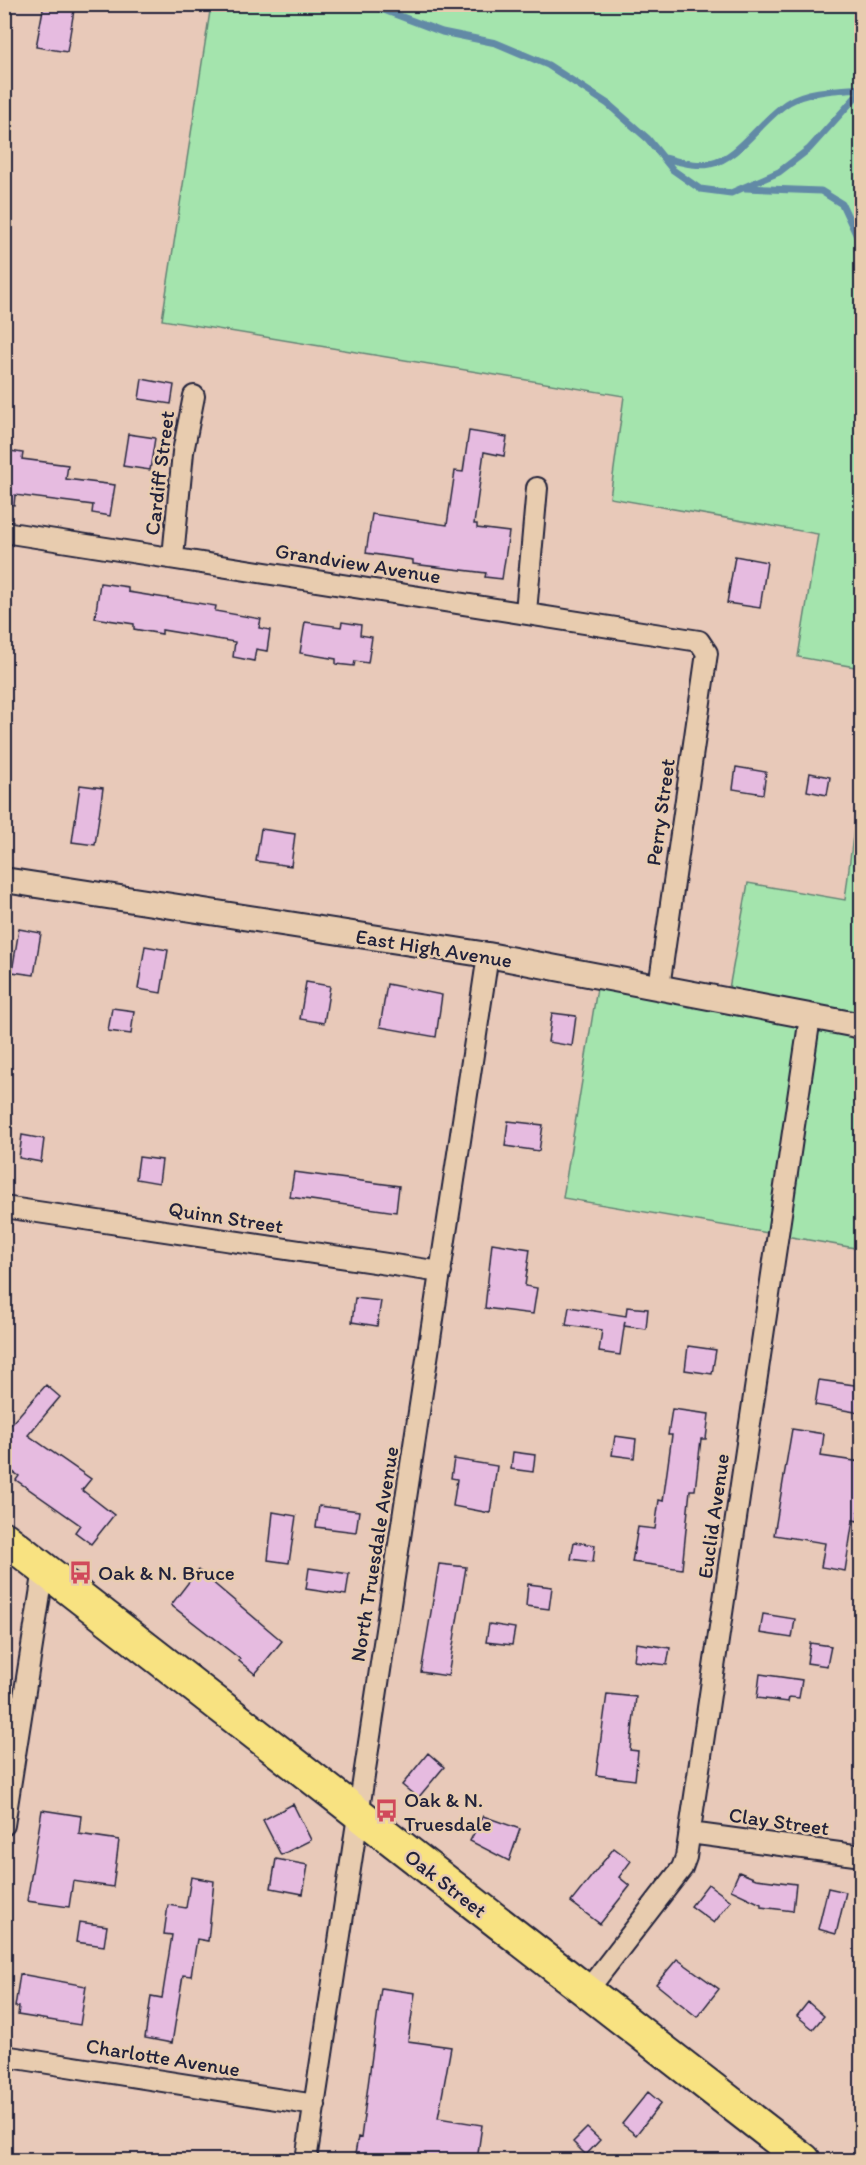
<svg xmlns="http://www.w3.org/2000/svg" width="866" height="2165" viewBox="0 0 866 2165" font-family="Itim,sans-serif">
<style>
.green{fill:#a4e4ad;stroke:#638374;stroke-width:1.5}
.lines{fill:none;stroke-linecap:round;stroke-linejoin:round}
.stream{stroke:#628aa6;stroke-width:7}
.building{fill:#e6bbe0;stroke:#22223b;stroke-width:1.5}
.minor-casing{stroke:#22223b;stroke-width:24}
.tertiary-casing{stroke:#22223b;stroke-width:28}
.trunk-casing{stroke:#22223b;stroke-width:36}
.minor{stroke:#e8ccaf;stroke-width:20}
.tertiary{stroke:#e8ccaf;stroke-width:24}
.trunk{stroke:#f8e281;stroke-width:32}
.labels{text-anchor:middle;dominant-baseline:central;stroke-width:5;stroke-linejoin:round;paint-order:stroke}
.street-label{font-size:21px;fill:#22223b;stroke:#e8ccaf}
.poi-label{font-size:21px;fill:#22223b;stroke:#e8ccaf;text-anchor:start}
</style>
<rect width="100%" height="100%" fill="#e8c9b9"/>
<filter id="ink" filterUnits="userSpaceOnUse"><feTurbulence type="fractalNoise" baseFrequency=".0167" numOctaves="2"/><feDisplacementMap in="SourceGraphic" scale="12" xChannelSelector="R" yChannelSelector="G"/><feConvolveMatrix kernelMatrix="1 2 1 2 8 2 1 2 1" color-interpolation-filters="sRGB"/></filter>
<g filter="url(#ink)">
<!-- green -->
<path class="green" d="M211 5H861V668L798 657 818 534 610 498 624 396 162 320Z
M861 772V1249L563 1198 599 976 727 1000 748 883 845 900Z"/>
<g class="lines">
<!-- stream -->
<path class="stream" d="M368 4 442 32 496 43 548 65 608 104 648 139 673 170 700 189 731 193 779 172 809 149 862 90
M664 158C678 161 696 167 710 164 739 159 763 117 789 102 809 90 839 90 862 88
M745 188 821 191 842 204 862 247"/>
</g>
<!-- building -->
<path class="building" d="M44 4H75L67 52 36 47Z
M142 379 174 385 171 404 139 399Z
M469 431 507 437 504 456 484 452 474 524H477V528L509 532 502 579 485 577 486 573 413 564V560L366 553 372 514 447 525 455 471 463 472Z
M128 434 155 438 150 470 123 466Z
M4 450 23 453 22 459 68 465 66 479 115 485 110 516 92 513 93 505 15 495 14 505 4 504Z
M735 556 767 562 760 608 727 603Z
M100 583 128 587V592L216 606 215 611 261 619 259 628 270 630 267 651 256 649 254 661 233 657 235 642 162 630V634L134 629V624L95 618Z
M305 622 341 627 342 622 361 625 360 635 372 637 368 663 355 661 354 666 336 664V659L300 653Z
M736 767 766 772 763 794 733 789Z
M810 773 830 777 827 795 807 791Z
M80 785 103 788 95 845 72 842Z
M261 829 295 834 291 866 256 861Z
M19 929 41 933 34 975 12 972Z
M145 946 168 950 161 993 138 989Z
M306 982 330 986 324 1023 300 1019Z
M387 984 442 995 436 1037 380 1027Z
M112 1008 134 1011 131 1034 108 1031Z
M552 1013 576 1016 572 1046 548 1042Z
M508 1121 543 1125 539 1151 505 1146Z
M22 1135 44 1139 41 1162 19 1158Z
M139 1157 162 1160 159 1183 136 1179Z
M294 1172 399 1186 396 1212 290 1197Z
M492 1243 530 1249 525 1286 537 1288 533 1314 485 1308Z
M355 1298 381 1301 377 1326 352 1322Z
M569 1307 626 1316 627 1307 648 1309 646 1329 624 1326 625 1321 620 1355 599 1352 602 1330 566 1325Z
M688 1346 716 1350 712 1374 685 1370Z
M819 1380 861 1386V1413L815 1405Z
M46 1385 60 1397 28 1435 91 1479 82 1490 114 1515 91 1544 75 1532 80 1525 16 1480 19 1476 4 1466V1432Z
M672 1409 709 1414 706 1439H701L695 1490H690L682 1569 632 1562 638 1527 655 1529 659 1500 663 1501 672 1435H668Z
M792 1429 824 1434 821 1456 861 1462 858 1521 853 1520 845 1571 821 1567 825 1543 774 1535Z
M615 1436 636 1439 634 1458 612 1455Z
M513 1452 535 1455 533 1472 511 1469Z
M454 1459 497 1466 490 1513 453 1506 457 1479 451 1478Z
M319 1506 359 1511 356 1532 316 1527Z
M273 1512 296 1516 289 1563 268 1560Z
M574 1542 595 1545 593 1562 571 1559Z
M439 1564 466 1567 448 1676 421 1672Z
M309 1568 349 1574 346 1595 306 1589Z
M198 1570 282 1641 255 1674 239 1661 240 1659 171 1605Z
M528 1584 552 1587 549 1609 526 1606Z
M763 1614 795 1619 792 1638 760 1633Z
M489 1624 515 1628 512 1645 486 1642Z
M636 1643 670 1648 667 1665 634 1661Z
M810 1643 831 1646 827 1666 807 1663Z
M760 1674 802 1680 799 1698 789 1697 788 1702 757 1698Z
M607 1694 636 1697 630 1750 638 1751 635 1780 596 1775Z
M428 1753 444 1767 418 1798 402 1785Z
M293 1804 311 1840 281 1855 263 1820Z
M42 1810 81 1816 79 1834 119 1840 113 1887 73 1881 69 1907 27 1901Z
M483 1816 520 1829 509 1861 470 1841Z
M614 1848 631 1861 619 1877 630 1886 600 1924 571 1902Z
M276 1859 308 1865 303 1894 271 1888Z
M739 1872 756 1879 796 1884 793 1911 761 1907V1904L731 1890Z
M191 1877 214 1881 208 1941 197 1939 191 1976 183 1975 172 2043 145 2038 151 1996 162 1998 172 1935 164 1934 168 1905 186 1908Z
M708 1884 731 1901 714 1923 691 1906Z
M828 1888 846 1892 836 1934 818 1929Z
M79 1922 107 1926 104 1946 76 1942Z
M677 1959 719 1989 697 2017 656 1984Z
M20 1974 86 1986 80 2025 18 2015 19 2007H15Z
M381 1988 415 1993 408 2041 451 2047 438 2118 482 2125 477 2160H354L358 2137 361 2138Z
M808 2002 824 2016 813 2029 797 2016Z
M648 2092 661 2103 636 2135 622 2124Z
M587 2128 600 2140 586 2155 573 2142Z"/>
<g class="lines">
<defs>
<path id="minor" d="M4 532 699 641 707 653 659 987
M173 557 183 452 194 396
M526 612 537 488
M4 1207 441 1272
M4 1825 44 1569
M690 1833 862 1856
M587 1991 682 1868 686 1857 810 1017
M4 2056 315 2105
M306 2160 488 955"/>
<path id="tertiary" d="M4 880 488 955 862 1026"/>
<path id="trunk" d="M4 1538 804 2160"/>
</defs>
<!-- minor casing -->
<use href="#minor" class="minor-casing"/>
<!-- tertiary casing -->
<use href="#tertiary" class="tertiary-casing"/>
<!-- trunk casing -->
<use href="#trunk" class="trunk-casing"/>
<!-- minor -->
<use href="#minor" class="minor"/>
<!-- tertiary -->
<use href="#tertiary" class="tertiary"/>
<!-- trunk -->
<use href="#trunk" class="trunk"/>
</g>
</g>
<!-- icons -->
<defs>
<symbol id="bus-bare" viewBox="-9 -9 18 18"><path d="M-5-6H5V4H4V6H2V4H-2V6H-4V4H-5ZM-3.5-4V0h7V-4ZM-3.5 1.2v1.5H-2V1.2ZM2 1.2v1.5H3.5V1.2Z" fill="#d1495b" stroke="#e8ccaf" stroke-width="2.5" paint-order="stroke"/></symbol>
</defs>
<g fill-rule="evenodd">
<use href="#bus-bare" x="64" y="1556" width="33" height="33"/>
<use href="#bus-bare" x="370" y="1794" width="33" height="33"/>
</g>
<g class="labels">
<!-- street labels -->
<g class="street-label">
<text transform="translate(159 473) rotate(-83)">Cardiff Street</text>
<text transform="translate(358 563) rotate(9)">Grandview Avenue</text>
<text transform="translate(660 812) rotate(-82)">Perry Street</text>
<text transform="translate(434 948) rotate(9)">East High Avenue</text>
<text transform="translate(226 1217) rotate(9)">Quinn Street</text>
<text transform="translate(713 1516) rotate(-82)">Euclid Avenue</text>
<text transform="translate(374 1554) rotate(-81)">North Truesdale Avenue</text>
<text transform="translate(779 1821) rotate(8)">Clay Street</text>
<text transform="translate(446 1883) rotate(38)">Oak Street</text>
<text transform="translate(163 2057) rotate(9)">Charlotte Avenue</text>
</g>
<!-- poi labels -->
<g class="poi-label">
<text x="98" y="1572">Oak &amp; N. Bruce</text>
<text x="404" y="1799">Oak &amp; N.<tspan x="404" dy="24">Truesdale</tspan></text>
</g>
</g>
<!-- margin -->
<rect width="866" height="2165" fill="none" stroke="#e8ccaf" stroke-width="24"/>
<rect x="12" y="12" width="842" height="2141" fill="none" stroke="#22223b" stroke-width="2" filter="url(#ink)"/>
</svg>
